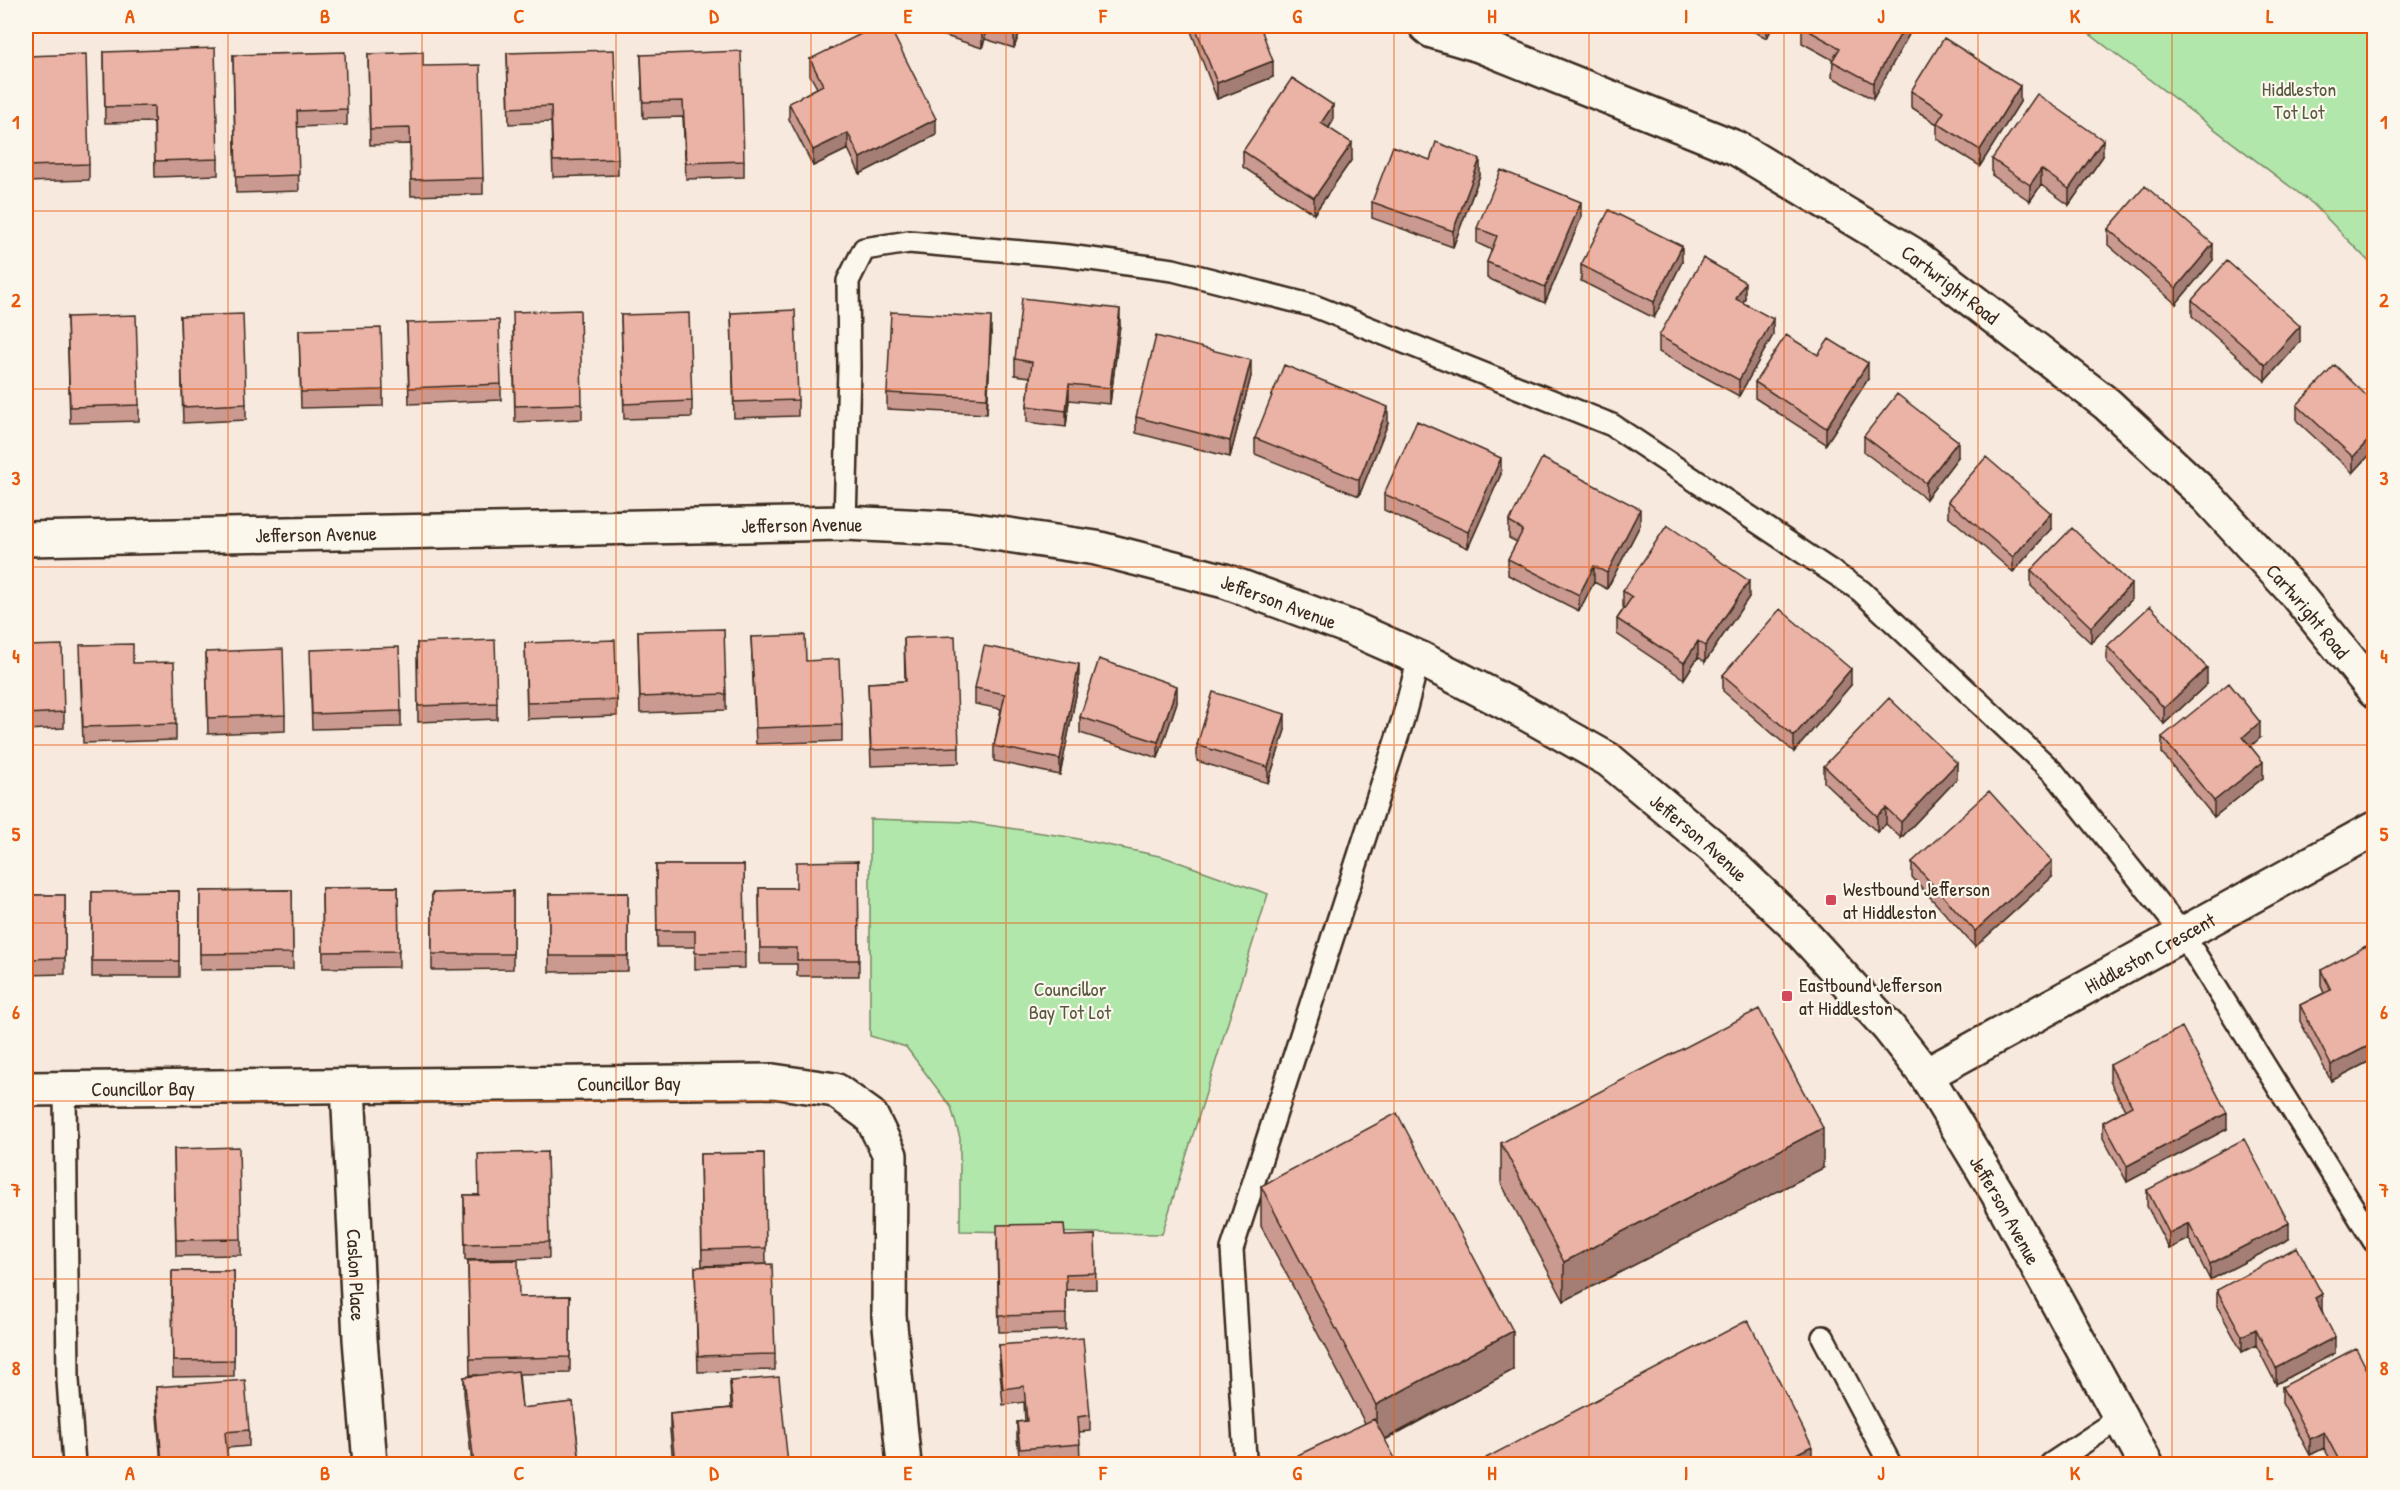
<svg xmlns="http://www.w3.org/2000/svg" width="2400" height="1490" viewBox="0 0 2400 1490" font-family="'Patrick Hand',sans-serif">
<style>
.green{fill:#b1e7aa;stroke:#768864;stroke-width:1.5}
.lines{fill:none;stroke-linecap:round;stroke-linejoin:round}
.lane-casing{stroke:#3b2a1e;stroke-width:26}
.street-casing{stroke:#3b2a1e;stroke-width:38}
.secondary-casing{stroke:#3b2a1e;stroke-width:38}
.lane{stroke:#fbf7ec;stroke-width:21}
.street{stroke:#fbf7ec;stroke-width:33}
.secondary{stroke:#fbf7ec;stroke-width:33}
.wall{fill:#ca998f;stroke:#3b2a1e;stroke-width:1.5}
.shaded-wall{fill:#a47d74;stroke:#3b2a1e;stroke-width:1.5}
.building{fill:#ebb2a6;stroke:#3b2a1e;stroke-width:1.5}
.grid{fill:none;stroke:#e8590c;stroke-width:1.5;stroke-opacity:0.55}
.poi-dot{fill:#d1495b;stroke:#fbf7ec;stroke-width:2}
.labels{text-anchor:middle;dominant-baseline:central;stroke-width:4.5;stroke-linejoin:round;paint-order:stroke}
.park-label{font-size:20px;fill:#585941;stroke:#fbf7ec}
.street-label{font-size:20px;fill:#3b2a1e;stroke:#fbf7ec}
.poi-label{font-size:20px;fill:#3b2a1e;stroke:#fbf7ec;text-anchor:start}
.neatline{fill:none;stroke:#e8590c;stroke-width:2}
.grid-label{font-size:20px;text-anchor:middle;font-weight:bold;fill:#e8590c}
</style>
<rect width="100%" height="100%" fill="#f8e9de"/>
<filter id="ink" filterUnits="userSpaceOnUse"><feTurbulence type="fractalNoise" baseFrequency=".0167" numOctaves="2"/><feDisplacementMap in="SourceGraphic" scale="12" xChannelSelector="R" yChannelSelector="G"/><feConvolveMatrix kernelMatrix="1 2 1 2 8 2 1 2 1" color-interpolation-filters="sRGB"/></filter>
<g filter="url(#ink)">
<!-- green -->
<path class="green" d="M2079 26H2374V267L2313 204Z
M870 819 968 822 1069 837 1164 857 1268 894 1162 1234 960 1231V1138L951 1107 906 1047 870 1036Z"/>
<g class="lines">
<defs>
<path id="lane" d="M845 523 849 368 848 281 864 249 909 242 1068 256 1173 270 1314 306 1612 425 1861 591 2055 774 2182 933 2374 1241
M65 1089 68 1380 74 1464
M1823 1337 1890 1464
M1245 1458 1232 1249 1403 719 1419 658
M2051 1464 2119 1419"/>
<g id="street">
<path id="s1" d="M1426 26 1432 31 1479 45 1736 148 1912 254 2107 404 2207 497 2296 594 2374 690"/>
<path id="s2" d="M1926 1075 2374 829"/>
<path id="s3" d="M348 1086 360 1339 370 1464"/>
<path id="s4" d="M26 1089 773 1081 835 1090 871 1116 890 1155 889 1316 904 1464"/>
</g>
<g id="secondary">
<path id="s5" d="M26 539 845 523 967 529 1096 548 1225 581 1349 627 1419 658 1520 710 1609 760 1712 846 1796 926 1889 1028 1926 1075 1998 1194 2146 1464"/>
</g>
</defs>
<!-- lane casing -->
<use href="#lane" class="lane-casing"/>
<!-- street casing -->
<use href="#street" class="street-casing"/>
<!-- secondary casing -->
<use href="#secondary" class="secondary-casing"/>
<!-- lane -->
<use href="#lane" class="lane"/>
<!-- street -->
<use href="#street" class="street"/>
<!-- secondary -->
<use href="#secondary" class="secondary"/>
</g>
<!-- wall -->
<path class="wall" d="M915 26H1022L1014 48 985 39 982 48Z
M1189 26H1260L1273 77 1217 99Z
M1742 26H1773L1767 38Z
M1912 26V29L1873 99 1832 77 1833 60 1802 43V27Z
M104 52 218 159V175L155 177 154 122 105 123Z
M507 53 618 159V175L553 177 551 122 509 124Z
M368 54 483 178V194L411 196 410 144 370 145Z
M233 55 347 109V125L297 127 299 191 236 193Z
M641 55 744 161V177L686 179 683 117 643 118Z
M26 56 89 164V180L26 182Z
M810 59 936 135 860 174 848 149 813 166 789 119V103L817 88 810 75Z
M1911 91 2020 102 1980 166 1937 139V124L1911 107Z
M1333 121 1329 128 1352 159 1314 214 1243 167V151Z
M2103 156 2069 205 2041 185 2030 201 1992 175V159Z
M1480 175 1453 247 1372 218V202Z
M1581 218 1545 303 1487 278V262L1492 250 1477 243V228Z
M2108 229 2213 260 2176 304 2108 245Z
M1682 262 1654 318 1581 281V265Z
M1745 298 1743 303 1773 335 1739 396 1659 352V336Z
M2192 300 2300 342 2265 381 2192 316Z
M731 313 798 400V416L734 418Z
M621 315 692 401V417L624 419Z
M180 316 246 404V420L183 423Z
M67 317 139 405V421L70 423Z
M26 319 30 409V425H26Z
M407 323 501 384V400L409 404Z
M1120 325 1110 404 1069 400 1066 427 1027 422V406L1030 377 1015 375V359Z
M513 328 582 404V419L515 422Z
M299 330 383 390V406L301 408Z
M991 333 987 414 887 409V393Z
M1251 376 1230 457 1136 433V417Z
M1868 379 1826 444 1755 398V382Z
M2374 403V450L2353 473 2297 421V405Z
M1388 423 1359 496 1255 454V438Z
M1864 436 1958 457 1926 499 1864 452Z
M1501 474 1468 548 1384 510V494Z
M1948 501 2051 529 2013 572 1948 516Z
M1509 522 1640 525 1607 589 1594 582 1579 611 1508 575V559L1517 542 1509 538Z
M2031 570 2131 600 2091 643 2031 586Z
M1623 591 1749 597 1705 662 1698 657 1684 679 1617 634V619L1624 608 1623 607Z
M638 631 726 694V710L640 713Z
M751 637 806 661 842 725V741L756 744Z
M904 638 959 747V763L871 766 868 683 905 681Z
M417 643 497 703V719L418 722Z
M525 643 617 700V716L527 719Z
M26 646 64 712V728L26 730Z
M2107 646 2207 684 2164 724 2107 662Z
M206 652 285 715V731L208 734Z
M80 661 133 663 176 724V740L83 743Z
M310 666 401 711V727L312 729Z
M1723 675 1851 685 1794 752 1723 691Z
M1079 680 1060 775 994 761V746L1001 709 975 704V688Z
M1177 702 1158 758 1080 733V717Z
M1285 730 1268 783 1197 761V745Z
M2162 737 2260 738 2250 746 2263 778 2214 817 2162 753Z
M1824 766 1957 779 1901 838 1886 824 1877 832 1824 782Z
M858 861 859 976H797V964H760L759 888H796Z
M1912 862 2052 877 1975 947 1912 877Z
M656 865H744L745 968 695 969V947H657Z
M398 887 399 967 323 968 322 888Z
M292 890 293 969 200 970V891Z
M179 891V977H92V892Z
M513 891V969L432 970V893Z
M628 893V971L549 972V894Z
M26 895H65V974L26 975Z
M2374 963V1059L2331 1081 2300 1021V1005L2324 993 2321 986V970Z
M2110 1065 2227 1129 2127 1182 2103 1138V1122L2125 1110 2110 1081Z
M1501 1143 1823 1168 1564 1301 1501 1183Z
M174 1149 241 1239V1255L176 1256Z
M547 1152 549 1258 465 1260 464 1195H479Z
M764 1153 766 1264 702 1266 700 1154Z
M1261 1186 1513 1370 1385 1440 1365 1423 1261 1226Z
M2147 1190 2289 1239 2210 1280 2189 1239 2169 1249 2147 1206Z
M1095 1235 1096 1289 1066 1290V1330L999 1332 997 1241Z
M468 1261 519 1297 570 1296V1373L519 1374 522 1408 573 1402 580 1464H472L464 1393V1377L478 1375H470Z
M695 1267 775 1354V1370L698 1372Z
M172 1271H234V1376L173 1377Z
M2217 1290 2322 1310 2335 1353 2276 1384 2256 1345 2242 1352 2217 1306Z
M999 1345 1090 1415V1431L1079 1432 1080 1460 1020 1464 1017 1438V1422L1025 1421 1024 1402 1003 1405 999 1361Z
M730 1381 788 1464H673L670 1430V1414L731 1408Z
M156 1387 249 1430V1446L227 1448 228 1464H161L156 1403Z
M2282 1387 2374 1464H2333L2324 1448 2310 1455 2282 1403Z"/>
<!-- shaded-wall -->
<path class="shaded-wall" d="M984 26H985V39L982 48V32Z
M1016 26H1022L1014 48V32Z
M1767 26H1773L1767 38Z
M1905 26H1912V29L1873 99V83Z
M1273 61V77L1217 99V83Z
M2020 86V102L1980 166V150Z
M1333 105V121L1321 139V123Z
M936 119V135L860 174V158Z
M848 133V149L813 166V150Z
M2103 140V156L2069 205V189Z
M1352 143V159L1314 214V198Z
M1480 159V175L1453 247V231Z
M2041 169V185L2030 201V185Z
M1581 202V218L1545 303V287Z
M2213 244V260L2176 304V288Z
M1682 246V262L1654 318V302Z
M1745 282V298L1736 315V299Z
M1120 309V325L1110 404V388Z
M991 317V333L987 414V398Z
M1773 319V335L1739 396V380Z
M2300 326V342L2265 381V365Z
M1251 360V376L1230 457V441Z
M1868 363V379L1826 444V428Z
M1069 384V400L1066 427V411Z
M1388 407V423L1359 496V480Z
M2374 434V450L2353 473V457Z
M1958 441V457L1926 499V483Z
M1501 458V474L1468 548V532Z
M1640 509V525L1607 589V573Z
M2051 513V529L2013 572V557Z
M1594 566V582L1579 611V595Z
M1749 581V597L1705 662V646Z
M2131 584V600L2091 643V627Z
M1698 641V657L1684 679V663Z
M1079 664V680L1060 775V759Z
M2207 668V684L2164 724V708Z
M1851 669V685L1794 752V736Z
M1177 686V702L1158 758V742Z
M1285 714V730L1268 783V767Z
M2260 722V738L2243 753V737Z
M2263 762V778L2214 817V801Z
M1957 763V779L1901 838V822Z
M1886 808V824L1877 832V816Z
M2052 861V877L1975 947V931Z
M2374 1043V1059L2331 1081V1065Z
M2227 1113V1129L2127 1182V1166Z
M1823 1128V1168L1564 1301V1262Z
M2189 1223V1239L2169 1249V1233Z
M2289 1223V1239L2210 1280V1264Z
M2322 1294V1310L2315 1314V1298Z
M2256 1329V1345L2242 1352V1336Z
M1513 1331V1370L1376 1444V1405Z
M2335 1337V1353L2276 1384V1368Z
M2324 1432V1448L2310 1455V1439Z
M1812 1446V1464H1776Z
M2374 1452V1464H2350Z"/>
<!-- building -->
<path class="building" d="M877 26H889L936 119 860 158 848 133 813 150 789 103 823 85 810 59Z
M964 26H984L982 32Z
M994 26H1016L1014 32Z
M1195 26H1260L1273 61 1217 83Z
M1803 26H1905L1873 83 1832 61 1840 48 1802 27Z
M1944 38 2020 86 1980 150 1937 123 1944 112 1911 91Z
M215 48 218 159 155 161 154 106 105 107 104 52Z
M614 50 618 159 553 161 551 106 509 108 507 53Z
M741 51 744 161 686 163 683 101 643 102 641 55Z
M345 52 347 109 297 111 299 175 236 177 233 55Z
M423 52V66L480 65 483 178 411 180 410 128 370 129 368 54Z
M86 54 89 164 26 166V56Z
M1292 78 1333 105 1321 123 1352 143 1314 198 1243 151Z
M2037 94 2103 140 2069 189 2041 169 2030 185 1992 159Z
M1436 142 1480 159 1453 231 1372 202 1393 146 1430 160Z
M1501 170 1581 202 1545 287 1487 262 1497 236 1477 228Z
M2145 186 2213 244 2176 288 2108 229Z
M1609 210 1682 246 1654 302 1581 265Z
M1703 258 1745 282 1736 299 1773 319 1739 380 1659 336Z
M2227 261 2300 326 2265 365 2192 300Z
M1022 298 1120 309 1110 388 1069 384 1066 411 1027 406 1032 362 1015 359Z
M580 310 582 404 515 406 513 312Z
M795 310 798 400 734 402 731 313Z
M891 312 991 317 987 398 887 393Z
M689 313 692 401 624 404 621 315Z
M243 314 246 404 183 407 180 316Z
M136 315 139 405 70 407 67 317Z
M26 319H27L30 409H26Z
M499 320 501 384 409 388 407 323Z
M381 328 383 390 301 392 299 330Z
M1786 335 1818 355 1829 339 1868 363 1826 428 1755 382Z
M1156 336 1251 360 1230 441 1136 417Z
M1284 365 1388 407 1359 480 1255 438Z
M2335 365 2374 403V434L2353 457 2297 405Z
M1897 394 1958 441 1926 483 1864 436Z
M1417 421 1501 458 1468 532 1384 494Z
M1986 457 2051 513 2013 557 1948 501Z
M1542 458 1640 509 1607 573 1594 566 1579 595 1508 559 1523 530 1509 522Z
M1667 525 1749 581 1705 646 1698 641 1684 663 1617 619 1632 597 1623 591Z
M2072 528 2131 584 2091 627 2031 570Z
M2150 606 2207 668 2164 708 2107 646Z
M1780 609 1851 669 1794 736 1723 675Z
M724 629 726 694 640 697 638 631Z
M805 635 806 661 839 659 842 725 756 728 751 637Z
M955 636 959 747 871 750 868 683 906 681 904 638Z
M495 640 497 703 418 706 417 643Z
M615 640 617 700 527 703 525 643Z
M133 644V663L174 662 176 724 83 727 80 645Z
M62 645 64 712 26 714V646Z
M984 646 1079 664 1060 759 994 746 1005 694 975 688Z
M399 647 401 711 312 714 310 650Z
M283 649 285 715 208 718 206 652Z
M1099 659 1177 686 1158 742 1080 717Z
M2229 683 2260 722 2243 737 2263 762 2214 801 2162 737Z
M1213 692 1285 714 1268 767 1197 745Z
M1889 698 1957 763 1901 822 1886 808 1877 816 1824 766Z
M1989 791 2052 861 1975 931 1912 862Z
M858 861 859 960H797V948H760L759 888H796V862Z
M656 865H744L745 952 695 953V931H657Z
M398 887 399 951 323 952 322 888Z
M292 890 293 953 200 954V891Z
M179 891V961H92V892Z
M513 891V954H432V893Z
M628 893V956H549V894Z
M26 895H65V958L26 959Z
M2366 946 2374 963V1043L2331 1065 2300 1005 2331 990 2321 970Z
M1759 1009 1823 1128 1564 1262 1501 1143Z
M2182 1027 2227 1113 2127 1166 2103 1122 2132 1106 2110 1065Z
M1397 1113 1513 1331 1376 1405 1261 1186Z
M2244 1139 2289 1223 2210 1264 2189 1223 2169 1233 2147 1190Z
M239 1147 241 1239 176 1240 174 1149Z
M547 1152 549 1242 465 1244 464 1195H479L478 1154Z
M764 1153 766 1248 702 1250 700 1154Z
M1064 1224 1065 1236 1095 1235 1096 1273 1066 1274V1314L999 1316 997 1225Z
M2297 1247 2322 1294 2315 1298 2335 1337 2276 1368 2256 1329 2242 1336 2217 1290Z
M518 1260 519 1297 570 1296V1357L470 1359 468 1261Z
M772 1264 775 1354 698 1356 695 1267Z
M172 1271H234V1360L173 1361Z
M1748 1320 1812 1446 1776 1464H1490L1486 1458Z
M1083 1338 1090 1415 1078 1417 1080 1444 1020 1449 1017 1422 1027 1421 1024 1386 1003 1389 999 1345Z
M2356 1348 2374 1383V1452L2350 1464H2341L2324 1432 2310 1439 2282 1387Z
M518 1371 522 1408 573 1402 580 1464H474L464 1377Z
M779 1377 788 1464H675L670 1414 733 1408 730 1381Z
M245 1380 249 1430 225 1432 228 1464H162L156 1387Z
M1374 1419 1398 1464H1279Z
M1121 1459V1464H1074Z"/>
</g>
<!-- grid -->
<path class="grid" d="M228 26V1464M422 26V1464M616 26V1464M811 26V1464M1006 26V1464M1200 26V1464M1394 26V1464M1589 26V1464M1784 26V1464M1978 26V1464M2172 26V1464M26 211H2374M26 389H2374M26 567H2374M26 745H2374M26 923H2374M26 1101H2374M26 1279H2374"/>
<!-- markers -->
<g class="poi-dot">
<rect x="1825" y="894" width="12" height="12" rx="3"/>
<rect x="1781" y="990" width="12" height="12" rx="3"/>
</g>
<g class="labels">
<!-- park labels -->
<g class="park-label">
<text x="2299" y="88">Hiddleston<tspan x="2299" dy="23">Tot Lot</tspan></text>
<text x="1070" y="988">Councillor<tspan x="1070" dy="23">Bay Tot Lot</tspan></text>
</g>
<!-- street labels -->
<g class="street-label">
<text stroke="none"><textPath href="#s1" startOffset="588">Cartwright Road</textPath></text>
<text stroke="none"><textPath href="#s5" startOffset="776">Jefferson Avenue</textPath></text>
<text stroke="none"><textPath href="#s5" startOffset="290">Jefferson Avenue</textPath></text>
<text stroke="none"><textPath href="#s5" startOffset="1262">Jefferson Avenue</textPath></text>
<text stroke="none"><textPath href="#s1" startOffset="1074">Cartwright Road</textPath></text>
<text stroke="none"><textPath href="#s5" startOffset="1748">Jefferson Avenue</textPath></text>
<text stroke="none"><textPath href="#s2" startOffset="255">Hiddleston Crescent</textPath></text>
<text stroke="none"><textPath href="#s4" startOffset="603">Councillor Bay</textPath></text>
<text stroke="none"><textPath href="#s4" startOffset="117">Councillor Bay</textPath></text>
<text stroke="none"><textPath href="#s5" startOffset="2234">Jefferson Avenue</textPath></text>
<text stroke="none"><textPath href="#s3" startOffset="189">Caslon Place</textPath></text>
</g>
<!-- poi labels -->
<g class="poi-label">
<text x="1843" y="888">Westbound Jefferson<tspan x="1843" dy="23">at Hiddleston</tspan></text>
<text x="1799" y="984">Eastbound Jefferson<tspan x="1799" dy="23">at Hiddleston</tspan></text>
</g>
</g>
<!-- margin -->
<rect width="2400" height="1490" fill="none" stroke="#fbf7ec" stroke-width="66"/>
<rect x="33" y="33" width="2334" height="1424" class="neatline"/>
<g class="grid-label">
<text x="130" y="23">A</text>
<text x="325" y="23">B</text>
<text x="519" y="23">C</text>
<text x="714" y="23">D</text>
<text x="908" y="23">E</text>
<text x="1103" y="23">F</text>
<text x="1297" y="23">G</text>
<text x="1492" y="23">H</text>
<text x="1686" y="23">I</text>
<text x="1881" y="23">J</text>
<text x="2075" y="23">K</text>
<text x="2270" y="23">L</text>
<text x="16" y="129">1</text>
<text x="2384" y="129">1</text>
<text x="16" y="307">2</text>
<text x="2384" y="307">2</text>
<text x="16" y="485">3</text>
<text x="2384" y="485">3</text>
<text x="16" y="663">4</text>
<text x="2384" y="663">4</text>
<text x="16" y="841">5</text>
<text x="2384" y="841">5</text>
<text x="16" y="1019">6</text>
<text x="2384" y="1019">6</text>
<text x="16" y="1197">7</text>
<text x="2384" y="1197">7</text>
<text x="16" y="1375">8</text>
<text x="2384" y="1375">8</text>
<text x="130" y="1480">A</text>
<text x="325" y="1480">B</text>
<text x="519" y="1480">C</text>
<text x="714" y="1480">D</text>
<text x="908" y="1480">E</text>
<text x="1103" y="1480">F</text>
<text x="1297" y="1480">G</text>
<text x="1492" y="1480">H</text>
<text x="1686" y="1480">I</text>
<text x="1881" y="1480">J</text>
<text x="2075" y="1480">K</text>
<text x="2270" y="1480">L</text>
</g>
</svg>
